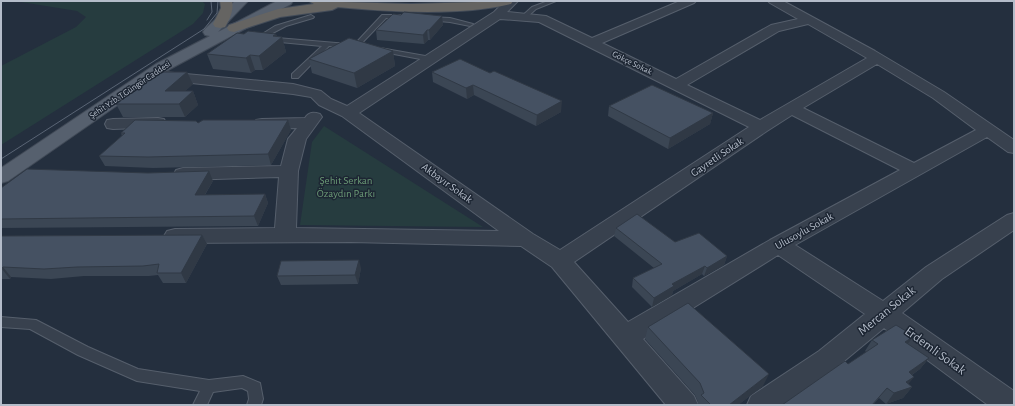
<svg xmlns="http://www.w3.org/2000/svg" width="1015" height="406" viewBox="0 0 1015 406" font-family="'Alegreya Sans',sans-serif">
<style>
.green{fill:#263c3f}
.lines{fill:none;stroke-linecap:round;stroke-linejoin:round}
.service-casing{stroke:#565f6c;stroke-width:2}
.minor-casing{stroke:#565f6c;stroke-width:2}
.primary-casing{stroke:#414a57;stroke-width:2}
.trunk-casing{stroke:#434c59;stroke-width:2}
.service{fill:#38414e;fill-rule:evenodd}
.minor{fill:#38414e;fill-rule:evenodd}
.primary{fill:#56606e;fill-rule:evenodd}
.trunk{fill:#656462;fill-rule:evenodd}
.tram{stroke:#5a6575;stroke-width:1}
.wall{fill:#3b4654}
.shaded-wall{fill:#303945}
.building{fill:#455162;stroke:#303945}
.labels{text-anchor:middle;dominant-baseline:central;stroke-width:3;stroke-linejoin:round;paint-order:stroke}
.far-street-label{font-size:9px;fill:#b4bcc9;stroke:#1d2633}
.street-label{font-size:11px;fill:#b4bcc9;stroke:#1d2633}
.park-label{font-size:11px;fill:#6b9a76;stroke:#1d2633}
.near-street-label{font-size:13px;fill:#b4bcc9;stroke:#1d2633}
</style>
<rect width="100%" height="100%" fill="#242f3e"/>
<!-- green -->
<path class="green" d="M15 1H202L205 4 203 13 193 24 1 145V66L76 27 86 17 77 11Z
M324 126 483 227 300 225 312 142Z"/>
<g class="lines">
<defs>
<path id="service" d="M548 1H556L536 9 526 18 521 17 532 7Z
M311 15 314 17 313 18 286 26 265 37 348 44 351 46 348 48 329 46 298 78H292V74L322 46 259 40 256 38 275 26Z
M382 15H403L406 17 403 19 386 18 357 48H353V46Z
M429 17 450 18 473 24 470 26 450 22 427 20 426 19Z
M380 48 431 57 434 59 431 61 378 51 377 50Z
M1 317 36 320 88 347 138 369 209 380 243 376 260 383 263 399 261 405H247L249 399 248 391 242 388 213 392 207 405H193L200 391 137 381 78 355 30 329 1 327Z"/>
<path id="minor" d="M505 1H518L507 12 546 16 592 38 680 1H696L694 3 602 43 676 79 771 25 798 19 770 3 768 1H783L875 51 944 92 1014 140V153L1008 152 987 137 795 245 883 301 926 267 1007 215 1014 213V230L942 279 902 313 1014 391V405H988L884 328 837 367 784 405H747L751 396 819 351 865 314 778 255 643 339 694 396 698 405H666L552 267 521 246 351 242 175 243 167 241 164 236 167 231 175 229 275 228 279 177 183 180 176 178 174 174 176 170 183 168 281 166 288 139 297 128 262 129 256 128 254 124 256 120 262 119 305 118C309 112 313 112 320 114L322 117 306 139 298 171 296 228 499 231 342 116 319 105 311 97 293 94 164 80 159 79 157 76 159 73 164 72 293 84 321 91 331 99 347 106 494 12ZM500 19 539 22 749 127 560 250 533 234 359 113ZM808 24 867 58 760 120 687 85 779 31ZM877 64 933 98 976 130 914 163 803 108ZM792 115 900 170 770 240 628 322 574 262 767 131Z
M158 118 164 119 166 123 164 127 113 129 107 128 105 124 107 120 113 119Z"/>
<path id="primary" d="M235 1H248L218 32 277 1H293L291 4 168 70 8 181 1 183V168L156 64 210 36 205 35 203 32 205 29Z"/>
<path id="trunk" d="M220 1H232C234 10 230 19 225 27L220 28 215 27 213 24 221 8Z
M309 1 411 4 513 1 511 4C460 16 390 12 338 7L332 10 280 17 234 32 229 31 227 28 229 25 278 9 314 4Z"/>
</defs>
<!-- service casing -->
<use href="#service" class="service-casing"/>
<!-- minor casing -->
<use href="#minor" class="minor-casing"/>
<!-- primary casing -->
<use href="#primary" class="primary-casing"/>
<!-- trunk casing -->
<use href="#trunk" class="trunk-casing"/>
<!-- service -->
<use href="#service" class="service"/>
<!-- minor -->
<use href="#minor" class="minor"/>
<!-- primary -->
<use href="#primary" class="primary"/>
<!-- trunk -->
<use href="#trunk" class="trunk"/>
<!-- tram -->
<path class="tram" d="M207 20 212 12 211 1
M1 159 204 29 217 13 218 1"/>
</g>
<!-- wall -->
<path class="wall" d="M401 15 442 16 443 25 430 40H428L424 44 377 40 376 30Z
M244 34H276L277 37H282L286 52 263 70H255L251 73 213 69 207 54Z
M393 51 395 66 357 88 312 73 309 59Z
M187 72 193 84 185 91H193L198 105 185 117H123L116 104Z
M432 72 561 112 536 126 474 95 467 99 433 82Z
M609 106 713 113 710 124 668 149 608 116Z
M288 120 291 130 271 165 153 168 105 166 99 156 122 136 121 133 198 123Z
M213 181 205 195 265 194 268 203 258 226 1 228V188Z
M616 228 675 242 727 256 724 265 704 276 702 274 673 291 672 295 652 307 632 287 633 278 654 268 614 236Z
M202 235 207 244 186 283H163L158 275 149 276H84L51 279 11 277 10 279H1V236Z
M361 268 358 284 281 285 277 276Z
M648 327 763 386 738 405H697L698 402 695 395 645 339Z
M872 340 908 344 929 358 920 369 912 375 908 384 912 387 903 398 886 404 879 398 873 405H782L848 364 866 352 865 351Z"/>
<!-- shaded-wall -->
<path class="shaded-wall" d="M442 16 443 25 430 40 429 30Z
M427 30 428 40 424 44 423 35Z
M276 34 278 40 282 37 286 52 263 70 259 56 273 36Z
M393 51 395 66 357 88 354 73Z
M250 55 255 70 251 73 246 58Z
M187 72 193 84 171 104 165 91Z
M473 85 474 95 467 99 466 88Z
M193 91 198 105 185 117 179 104Z
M562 101 561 112 536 126 537 115Z
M713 113 710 124 668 149 670 138Z
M288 120 291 130 271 165 268 154Z
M209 171 213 181 199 204 195 195Z
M265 194 268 203 258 226 254 216Z
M202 235 207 244 186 283 181 273Z
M727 256 724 265 704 276 707 268Z
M359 260 361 268 358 284 355 275Z
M705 266 702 274 673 291 672 295 652 307 654 298 672 284Z
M3 267 11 277 10 279 2 269Z
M914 336 906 346 905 342Z
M929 358 920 369 900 383 909 372Z
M769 374 763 386 738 405H729Z
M914 377 906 387H912L903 398 886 404 894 393 906 382Z"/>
<!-- building -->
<path class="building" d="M404 12 442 16 429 30H427L423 35 376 30 393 14 401 15Z
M248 31 276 34 273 36 282 37 259 56 250 55 246 58 207 54 237 33 244 34Z
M349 38 393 51 354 73 309 59Z
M460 59 490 73 494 71 562 101 537 115 473 85 466 88 432 72Z
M161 72H187L165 91H193L179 104H116Z
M652 85 713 113 670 138 609 106Z
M135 120 196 121 198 123 203 120H288L268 154 148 157 99 156 125 133H121Z
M27 169 148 173 209 171 195 195 265 194 254 216 1 219V188Z
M637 214 675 242 699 233 727 256 707 268 705 266 672 284 674 286 654 298 633 278 662 264 616 228Z
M202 235 181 273H157L159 264 143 266 77 267 44 269 3 267 1 269V236Z
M359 260 355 275 277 276 281 261Z
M688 303 769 374 729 405H711L701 395 704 393 700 383 648 327Z
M896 325 914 336 905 342 929 358 909 372 914 377 906 382 912 387 894 393 887 388 872 405H782L845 361 848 364 878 344 872 340Z"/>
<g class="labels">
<!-- far-street labels -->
<g class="far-street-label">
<text transform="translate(632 63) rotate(26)">Gökçe Sokak</text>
<text transform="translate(130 90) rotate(-34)">Şehit Yzb. T.Güngör Caddesi</text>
</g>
<!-- street labels -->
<g class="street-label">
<text transform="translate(717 157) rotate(-34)">Gayretli Sokak</text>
<text transform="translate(447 183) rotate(36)">Akbayır Sokak</text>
<text transform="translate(804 231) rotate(-29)">Ulusoylu Sokak</text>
</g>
<!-- park labels -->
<g class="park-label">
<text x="346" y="180">Şehit Serkan<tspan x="346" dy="13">Özaydın Parkı</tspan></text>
</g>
<!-- near-street labels -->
<g class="near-street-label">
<text transform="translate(887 311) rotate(-39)">Mercan Sokak</text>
<text transform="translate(935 351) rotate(36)">Erdemli Sokak</text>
</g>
</g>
<!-- border -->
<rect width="1015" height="406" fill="none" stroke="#b4bcc9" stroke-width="4"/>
</svg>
